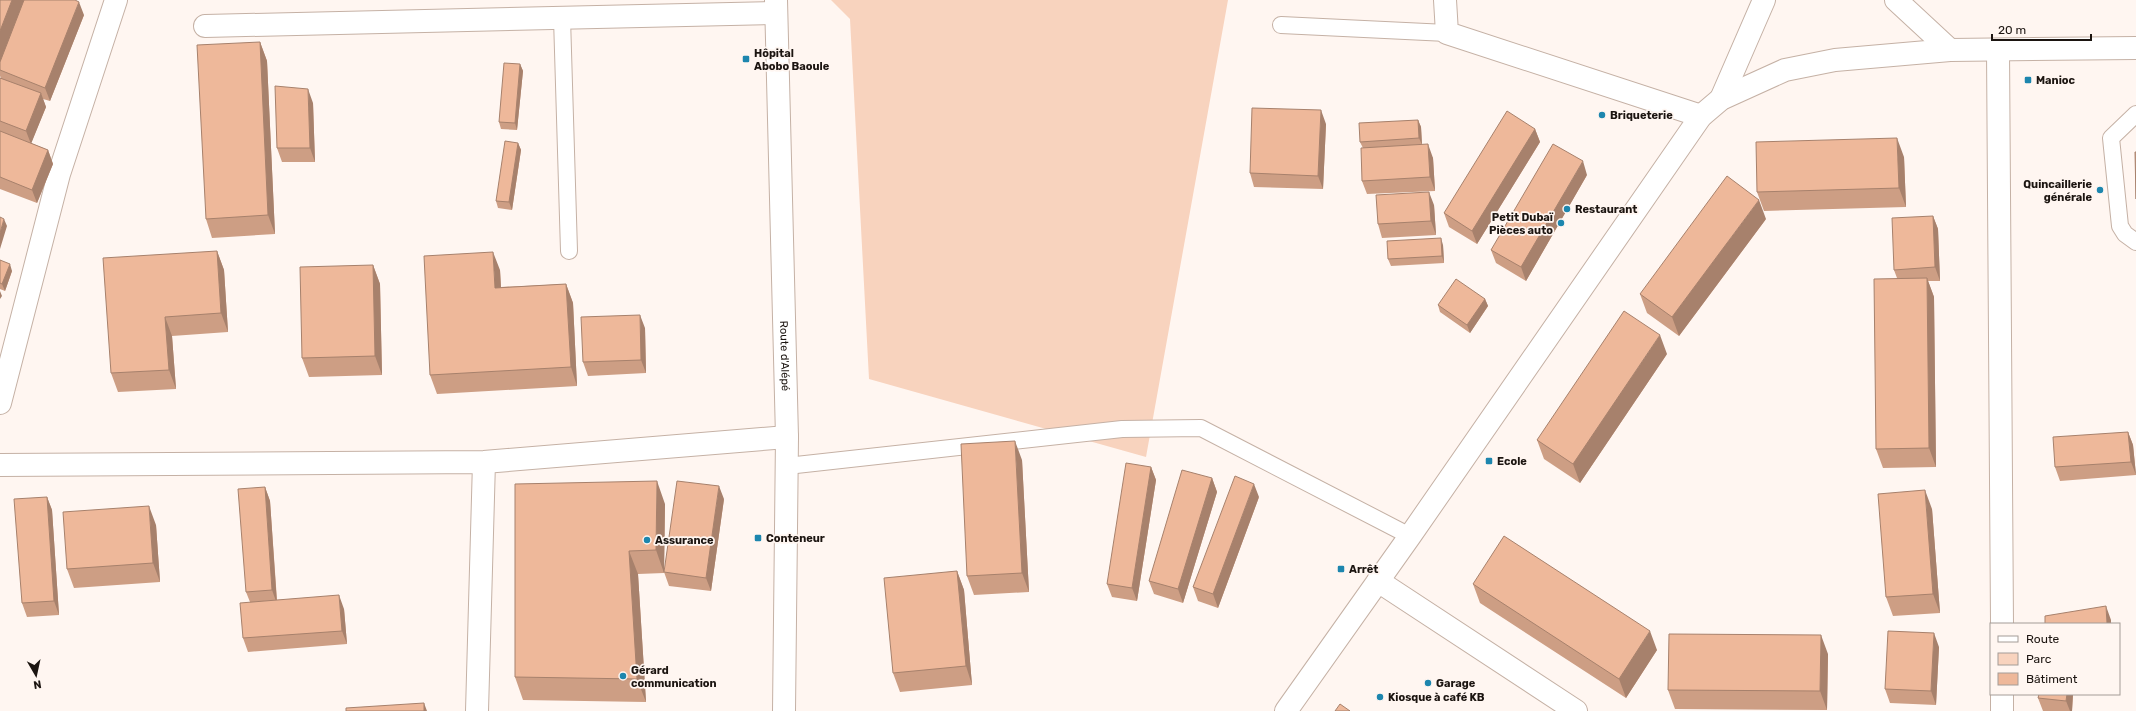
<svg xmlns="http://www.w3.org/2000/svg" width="2136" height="711" viewBox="0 0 2136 711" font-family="Rubik,sans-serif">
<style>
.green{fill:#f8d3be}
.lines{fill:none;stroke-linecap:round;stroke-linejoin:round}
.service-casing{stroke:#c5b1a5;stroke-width:18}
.minor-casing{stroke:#c5b1a5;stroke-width:24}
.tertiary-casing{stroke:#c5b1a5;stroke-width:24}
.secondary-casing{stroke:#c5b1a5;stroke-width:24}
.service{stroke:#fff;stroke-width:16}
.minor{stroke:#fff;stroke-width:22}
.tertiary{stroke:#fff;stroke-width:22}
.secondary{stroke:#fff;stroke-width:22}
.wall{fill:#cd9e84}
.shaded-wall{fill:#a7816c}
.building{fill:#eeb89a;stroke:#a7816c}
.poi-dot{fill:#1d86ae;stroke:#fff6f1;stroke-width:1.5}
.labels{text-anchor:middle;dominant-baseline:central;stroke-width:3.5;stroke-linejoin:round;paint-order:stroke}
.poi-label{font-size:11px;font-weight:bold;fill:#1c1511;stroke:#fff6f1;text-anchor:start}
.street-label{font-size:11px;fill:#1c1511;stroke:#fff6f1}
</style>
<rect width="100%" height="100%" fill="#fff6f1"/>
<!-- green -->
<path class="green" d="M831 0H1228L1146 457 869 379 850 19Z"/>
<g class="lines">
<defs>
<path id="service" d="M562 18 569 251
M1281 25 1447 33
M2136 114 2111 138 2120 226 2125 234 2136 242
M787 466 1122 429 1201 428 1410 536"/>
<path id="minor" d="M1445 0 1447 33 1701 116
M1896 0 1950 50
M205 26 776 13
M1998 50 2002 624
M1721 99 1764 0
M0 403 59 174 116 0
M0 465 484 462 787 437
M1378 581 1576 711
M2002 694V711
M477 711 484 462"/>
<path id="tertiary" d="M1286 711 1410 536 1701 116 1721 99 1785 70 1835 60 1950 50 2136 48"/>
<g id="secondary">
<path id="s1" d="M776 0 787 437 784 711"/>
</g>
</defs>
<!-- service casing -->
<use href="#service" class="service-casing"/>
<!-- minor casing -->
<use href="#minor" class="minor-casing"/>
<!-- tertiary casing -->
<use href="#tertiary" class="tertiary-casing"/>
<!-- secondary casing -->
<use href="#secondary" class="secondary-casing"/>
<!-- service -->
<use href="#service" class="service"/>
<!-- minor -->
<use href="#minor" class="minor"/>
<!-- tertiary -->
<use href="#tertiary" class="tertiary"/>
<!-- secondary -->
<use href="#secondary" class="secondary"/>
</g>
<!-- wall -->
<path class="wall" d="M0 0 84 15 50 101 43 99 46 107 31 143 48 150 53 164 37 203 0 189V78H1L0 76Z
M260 42 267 61 275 234 212 238 206 219Z
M520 64 523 71 517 130 501 129 499 122Z
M313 103 315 162H282L277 148Z
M1418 120 1421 127 1422 145 1433 158 1435 191 1367 194 1362 181 1363 148 1360 142Z
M1326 124 1323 189 1254 187 1250 173Z
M1535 129 1540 142 1477 244 1449 227 1444 213Z
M518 143 521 150 512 210 498 208 496 201Z
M1904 157 1906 207 1764 211 1757 192Z
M1587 175 1526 281 1496 263 1491 250Z
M1434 205 1436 235 1382 238 1378 224Z
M1933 216 1938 229 1940 281H1928L1934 297 1936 467 1883 468 1876 449 1897 278 1894 270Z
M1766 219 1679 336 1647 313 1640 294Z
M1443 245 1444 263 1391 266 1388 259Z
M217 251 224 270 228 332 172 336 176 389 118 392 111 373Z
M0 260 12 271 5 291 0 289Z
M373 265 380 284 382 375 309 377 302 358Z
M500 270 501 287 566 284 573 303 577 386 437 394 430 375Z
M1485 299 1488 306 1470 333 1440 312 1438 305Z
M645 328 646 373 588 376 583 362Z
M1667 354 1580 483 1544 459 1537 440Z
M2128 432 2133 445 2136 475 2060 481 2055 467Z
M1022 460 1029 592 974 595 967 576Z
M1151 467 1156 480 1137 601 1112 597 1107 584Z
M1212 478 1217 492 1183 603 1154 594 1149 581Z
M265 487 270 501 277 600 344 609 347 644 248 652 243 638 250 602 246 592Z
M47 497 52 510 59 615 27 617 22 603Z
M1259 497 1218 608 1198 601 1193 587Z
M724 499 711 591 669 586 664 572Z
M665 504 664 573 638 574 646 702 523 700 515 677Z
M1932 509 1940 613 1893 616 1886 597Z
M156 525 160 582 74 588 67 569Z
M957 571 964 590 972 685 900 692 893 673Z
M1473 584 1657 650 1626 698 1480 603Z
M1939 647 1936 705 1890 703 1885 689Z
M1828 654 1827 710 1675 709 1668 690Z
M2039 694H2073L2072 711H2043L2038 698Z"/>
<!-- shaded-wall -->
<path class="shaded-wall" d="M12 0H27L0 68V31Z
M79 2 84 15 50 101 45 88Z
M260 42 267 61 275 234 268 215Z
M520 64 523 71 517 130 515 123Z
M308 89 313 103 315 162 310 148Z
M41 93 46 107 31 144 26 131Z
M1321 110 1326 124 1323 189 1318 176Z
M1418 120 1421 127 1422 145 1419 138Z
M1535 129 1540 142 1477 244 1472 231Z
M1897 138 1904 157 1906 207 1899 188Z
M518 143 521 150 512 210 509 202Z
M1428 144 1433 158 1435 191 1430 177Z
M48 150 53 164 37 203 32 190Z
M1583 161 1587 175 1526 281 1521 267Z
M1429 192 1434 205 1436 235 1431 221Z
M1759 200 1766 219 1679 336 1672 317Z
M1933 216 1938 229 1940 281 1935 267Z
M4 219 7 226 0 249V233Z
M1441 238 1443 245 1444 263 1442 256Z
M217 251 224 270 228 332 221 313Z
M493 252 500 270 502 307 495 288Z
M10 264 12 271 5 291 2 284Z
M373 265 380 284 382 375 375 356Z
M1927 278 1934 297 1936 467 1929 448Z
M566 284 573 303 577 386 571 367Z
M0 291 2 296 0 299Z
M1485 299 1488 306 1470 333 1467 325Z
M640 315 645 328 646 373 641 360Z
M165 317 172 336 176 389 169 370Z
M1660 335 1667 354 1580 483 1573 464Z
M2128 432 2133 445 2136 475 2131 462Z
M1015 441 1022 460 1029 592 1022 573Z
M1151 467 1156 480 1137 601 1132 588Z
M1212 478 1217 492 1183 603 1178 589Z
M657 481 665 504 664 573 656 550Z
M1254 484 1259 497 1218 608 1213 594Z
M719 486 724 499 711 591 706 578Z
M265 487 270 501 277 604 272 590Z
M1925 490 1932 509 1940 613 1933 594Z
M47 497 52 510 59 615 54 601Z
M149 506 156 525 160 582 153 563Z
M629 551 638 574 646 702 637 679Z
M957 571 964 590 972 685 966 666Z
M339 595 344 609 347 644 342 631Z
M2106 606 2111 620V624H2107Z
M1650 631 1657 650 1626 698 1619 679Z
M1934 633 1939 647 1936 705 1931 691Z
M1821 635 1828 654 1827 710 1820 691Z
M2067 694H2073L2072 711H2070L2066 701Z
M424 703 427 711H424Z"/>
<!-- building -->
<path class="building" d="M0 0H12L0 31Z
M24 0H75L79 2 45 88 0 70V62Z
M260 42 268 215 206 219 197 45Z
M504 63 520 64 515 123 499 122Z
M0 78 41 93 26 131 0 121Z
M275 86 308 89 310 148H277Z
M1252 108 1321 110 1318 176 1250 173Z
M1507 111 1535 129 1472 231 1444 213Z
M1418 120 1419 138 1360 142 1359 123Z
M0 131 48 150 32 190 0 177Z
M1897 138 1899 188 1757 192 1756 142Z
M505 141 518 143 509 202 496 201Z
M1428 144 1430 177 1362 181 1361 148Z
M1553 144 1583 161 1521 267 1491 250Z
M2135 152H2136V199Z
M1727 176 1759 200 1672 317 1640 294Z
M1429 192 1431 221 1378 224 1376 195Z
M1933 216 1935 267 1894 270 1892 218Z
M0 217 4 219 0 233Z
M1441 238 1442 256 1388 259 1387 241Z
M217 251 221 313 165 317 169 370 111 373 103 258Z
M493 252 495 288 566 284 571 367 430 375 424 256Z
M0 260 10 264 2 284 0 283Z
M373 265 375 356 302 358 300 267Z
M1927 278 1929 448 1876 449 1874 279Z
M1456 279 1485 299 1467 325 1438 305Z
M1624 311 1660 335 1573 464 1537 440Z
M640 315 641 360 583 362 581 317Z
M2128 432 2131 462 2055 467 2053 437Z
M1015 441 1022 573 967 576 961 444Z
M1126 463 1151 467 1132 588 1107 584Z
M1182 470 1212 478 1178 589 1149 581Z
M1235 476 1254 484 1213 594 1193 587Z
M657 481 656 550 629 551 637 679 515 677V484Z
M677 481 719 486 706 578 664 572Z
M265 487 272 590 246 592 238 489Z
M1925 490 1933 594 1886 597 1878 494Z
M47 497 54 601 22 603 14 499Z
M149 506 153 563 67 569 63 512Z
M1504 536 1650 631 1619 679 1473 584Z
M957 571 966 666 893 673 884 578Z
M339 595 342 631 243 638 240 603Z
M2106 606 2107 624H2045V616Z
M1888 631 1934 633 1931 691 1885 689Z
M1669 634 1821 635 1820 691 1668 690Z
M2039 694H2067L2066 701 2038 698Z
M424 703V711H346V708Z
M1340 704 1350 711H1335Z"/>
<!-- markers -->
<g class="poi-dot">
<rect x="742" y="55" width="8" height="8" rx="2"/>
<rect x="2024" y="76" width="8" height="8" rx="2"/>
<circle cx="1602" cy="115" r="4"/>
<circle cx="2100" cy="190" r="4"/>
<circle cx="1567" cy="209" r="4"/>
<circle cx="1561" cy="223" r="4"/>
<rect x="1485" y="457" width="8" height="8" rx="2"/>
<rect x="754" y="534" width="8" height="8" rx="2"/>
<circle cx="647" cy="540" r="4"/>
<rect x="1337" y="565" width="8" height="8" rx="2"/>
<circle cx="623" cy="676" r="4"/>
<circle cx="1428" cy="683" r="4"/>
<circle cx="1380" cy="697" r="4"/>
</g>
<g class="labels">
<!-- poi labels -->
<g class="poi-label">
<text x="754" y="53">Hôpital<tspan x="754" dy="13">Abobo Baoule</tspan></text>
<text x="2036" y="80">Manioc</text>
<text x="1610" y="115">Briqueterie</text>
<text x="2092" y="184" text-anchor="end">Quincaillerie<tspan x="2092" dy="13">générale</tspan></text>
<text x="1575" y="209">Restaurant</text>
<text x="1553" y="217" text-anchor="end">Petit Dubaï<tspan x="1553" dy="13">Pièces auto</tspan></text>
<text x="1497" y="461">Ecole</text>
<text x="766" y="538">Conteneur</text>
<text x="655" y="540">Assurance</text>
<text x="1349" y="569">Arrêt</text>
<text x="631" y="670">Gérard<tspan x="631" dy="13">communication</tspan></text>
<text x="1436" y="683">Garage</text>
<text x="1388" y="697">Kiosque à café KB</text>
</g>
<!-- street labels -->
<g class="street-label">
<text stroke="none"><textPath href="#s1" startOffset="356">Route d'Alépé</textPath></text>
</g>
</g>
<!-- legend -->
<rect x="1990" y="623" width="130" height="72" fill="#fff6f1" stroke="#a49c97"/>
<rect x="1998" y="636" width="20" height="6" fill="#ffffff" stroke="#a49c97"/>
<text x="2026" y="643" font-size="12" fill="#1c1511">Route</text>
<rect x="1998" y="653" width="20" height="12" fill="#f8d3be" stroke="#a49c97"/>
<text x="2026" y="663" font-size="12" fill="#1c1511">Parc</text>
<rect x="1998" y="673" width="20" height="12" fill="#eeb89a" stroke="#a49c97"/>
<text x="2026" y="683" font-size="12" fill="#1c1511">Bâtiment</text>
<!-- north arrow -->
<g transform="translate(36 675) rotate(171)" stroke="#fff6f1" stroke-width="3" paint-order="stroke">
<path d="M0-3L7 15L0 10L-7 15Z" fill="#1c1511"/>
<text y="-6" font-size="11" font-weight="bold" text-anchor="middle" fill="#1c1511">N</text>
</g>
<!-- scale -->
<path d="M1992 34v6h99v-6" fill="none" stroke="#1c1511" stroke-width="2"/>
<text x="1998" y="34" font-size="12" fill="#1c1511" stroke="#fff6f1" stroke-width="3" paint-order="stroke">20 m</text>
</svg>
